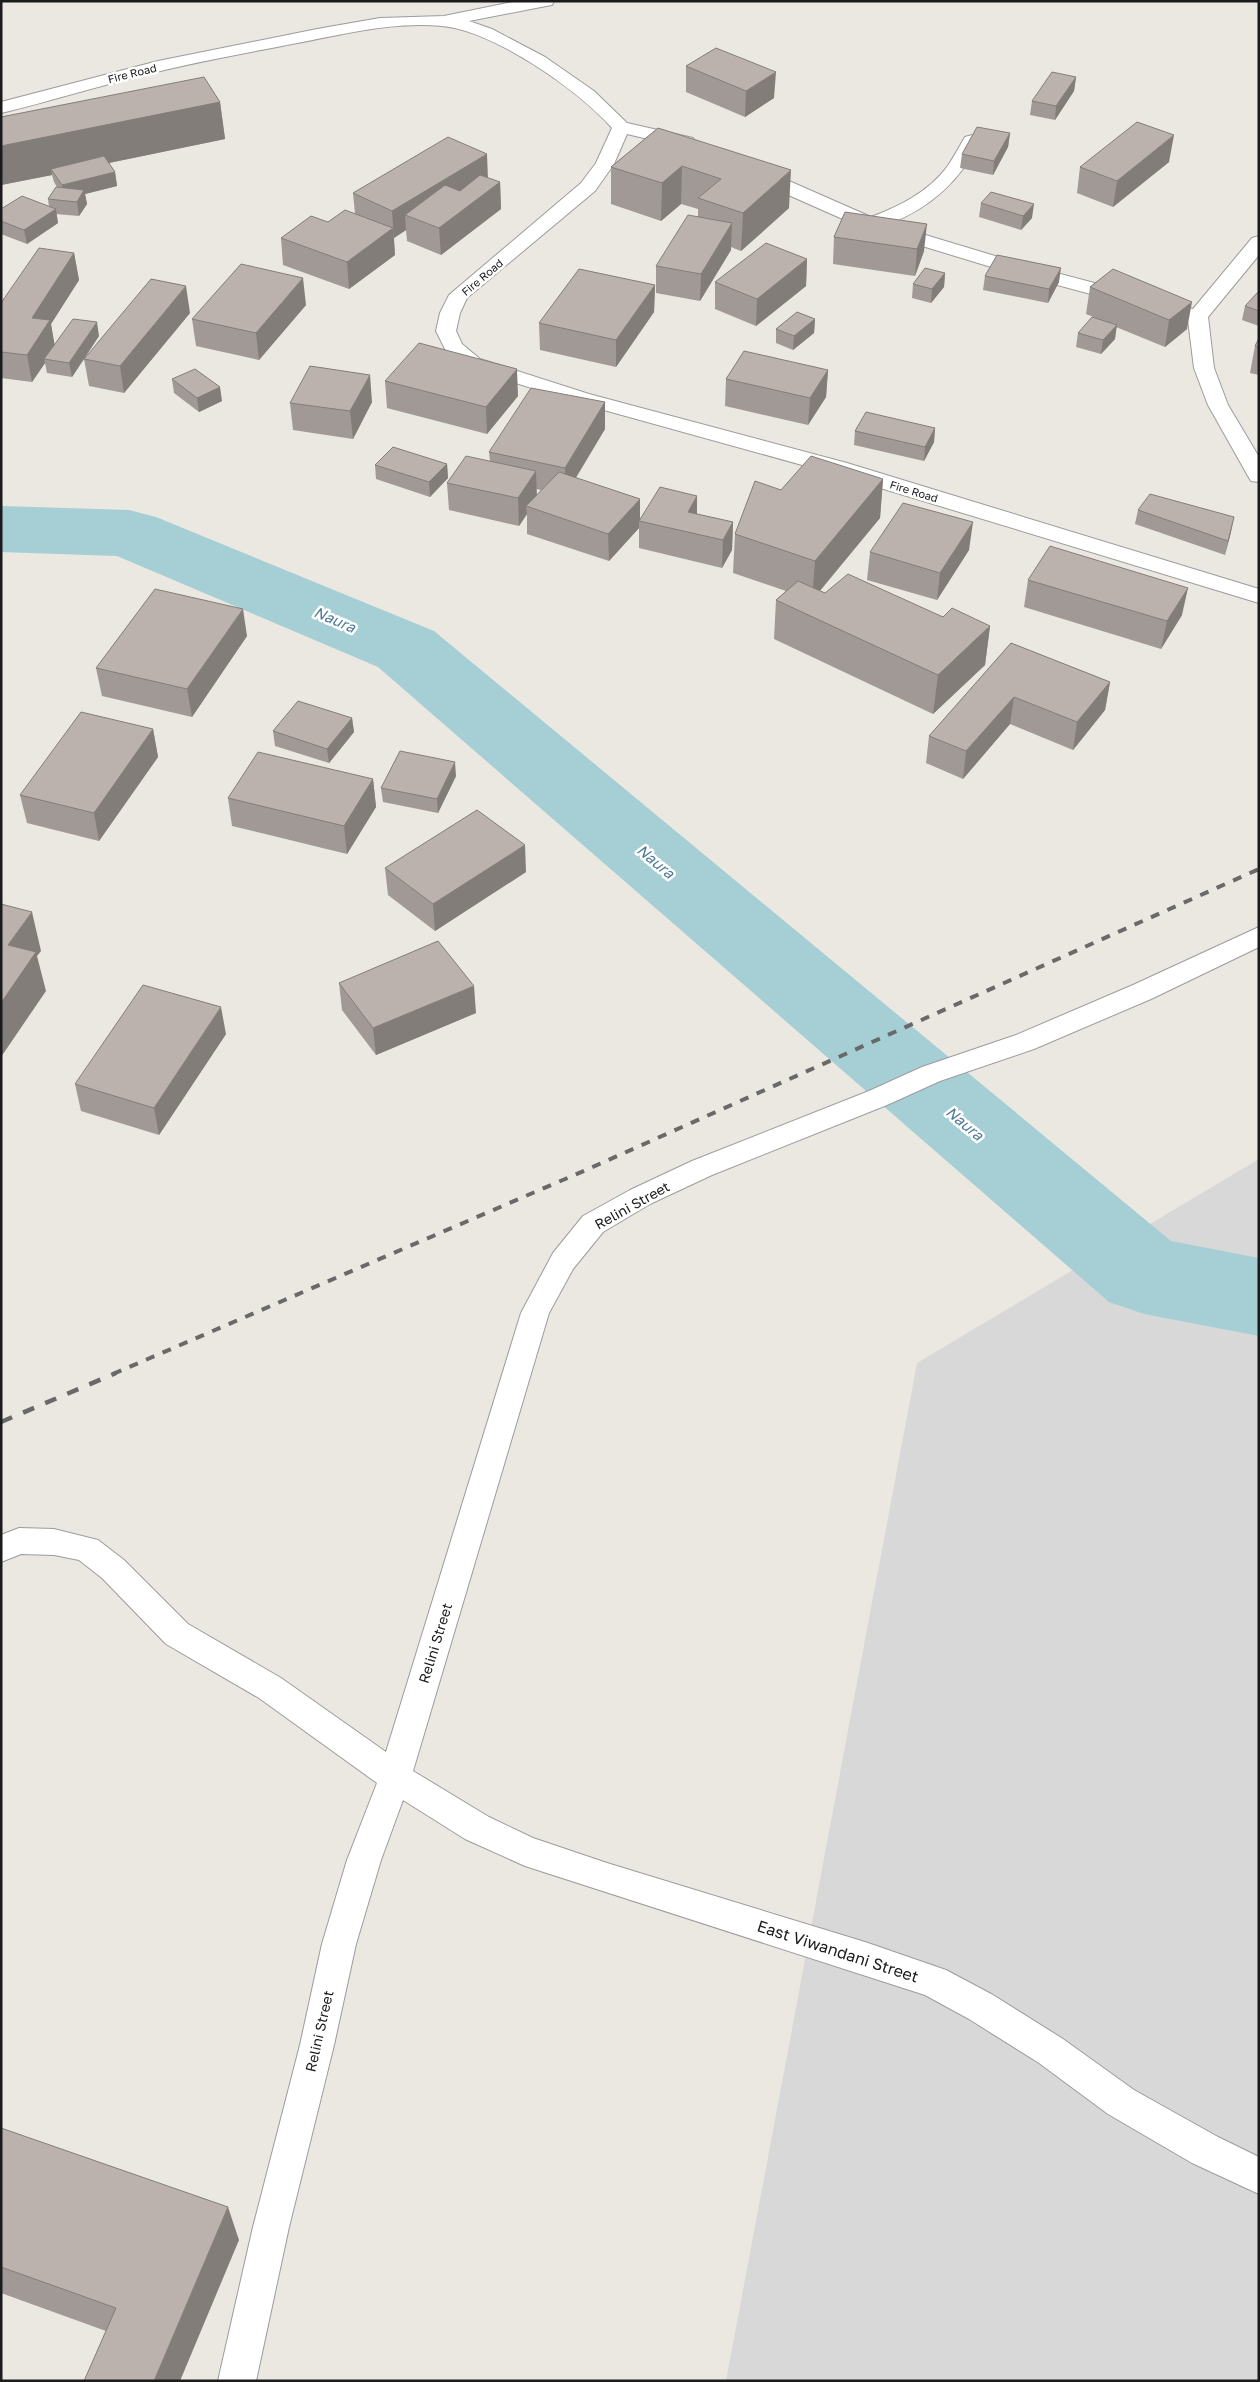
<svg xmlns="http://www.w3.org/2000/svg" width="1260" height="2382" viewBox="0 0 1260 2382" font-family="'Golos Text',sans-serif">
<style>
.residential{fill:#d9d8d8}
.lines{fill:none;stroke-linecap:round;stroke-linejoin:round}
.river{fill:#a5cfd5;fill-rule:evenodd}
.minor-casing{stroke:#9c9c9c;stroke-width:2}
.minor{fill:#fff;fill-rule:evenodd}
.rail-far1{stroke:#696969;stroke-width:4;stroke-dasharray:9 9;stroke-linecap:butt}
.rail{stroke:#696969;stroke-width:4.5;stroke-dasharray:12 12;stroke-linecap:butt}
.wall{fill:#a19996;fill-rule:evenodd}
.shaded-wall{fill:#837d7a}
.building{fill:#bbb2ae;stroke:#837d7a}
.labels{text-anchor:middle;dominant-baseline:central;stroke-width:5;stroke-linejoin:round;paint-order:stroke}
.far-street-label{font-size:11px;fill:#1b1b1b;stroke:#fff}
.street-label{font-size:14px;fill:#1b1b1b;stroke:#fff}
.water-label{font-size:15px;font-style:italic;fill:#4e7a99;stroke:#fff}
.near-street-label{font-size:16px;fill:#1b1b1b;stroke:#fff}
</style>
<rect width="100%" height="100%" fill="#ebe7e1"/>
<!-- residential -->
<path class="residential" d="M1259 1159V2381H726L917 1363Z"/>
<g class="lines">
<!-- river -->
<path class="river" d="M1 506 129 510 156 517 434 631 1171 1241 1259 1258V1336L1144 1314 1109 1302 378 667 117 556 1 552Z"/>
<defs>
<path id="minor" d="M518 1H554L552 5 546 6 469 21 492 29 545 57 594 91 627 123 693 138 695 142 693 146 686 148 627 134 614 164 595 191 467 298 460 313 456 331 462 344 480 359 589 394 847 463 1259 589V603L831 473 575 402 466 367 446 351 436 331 440 313 449 295 581 183 596 163 612 128C577 89 494 31 442 26 392 21 340 35 292 44 241 54 190 63 140 76 94 87 48 102 1 113V102L158 61 317 29 380 18 444 16Z
M972 135 979 137 981 141C959 181 932 207 889 224L1015 262 1193 309 1252 238 1259 236V255L1208 317 1214 368 1228 405 1259 457V482L1251 481 1248 476 1208 405 1194 368 1188 320 1001 270 863 228 750 178 748 174 750 170H764L871 217C900 206 928 192 947 167 954 157 959 147 965 137Z
M1259 927V947L1151 999 1034 1049 940 1081 887 1105 712 1175 650 1204 603 1232 573 1269 549 1313 413 1771 489 1817 533 1838 607 1863 865 1942 946 1970 993 1995 1063 2039 1134 2090 1218 2137 1259 2157V2194L1192 2163 1108 2114 1039 2063 969 2019 925 1995 525 1866 465 1839 403 1800 381 1860 356 1944 334 2045 289 2227 256 2381H218L253 2227 300 2045 322 1944 347 1860 377 1783 259 1698 166 1644 102 1578 79 1560 54 1555 21 1554 1 1562V1535L19 1528 54 1529 98 1540 124 1560 188 1624 281 1678 386 1752 521 1313 553 1253 583 1216 630 1190 692 1161 869 1091 922 1067 1016 1035 1133 985Z"/>
</defs>
<!-- minor casing -->
<use href="#minor" class="minor-casing"/>
<!-- minor -->
<use href="#minor" class="minor"/>
<!-- rail-far1 -->
<path class="rail-far1" d="M113 1374 586 1170 1259 869"/>
<!-- rail -->
<path class="rail" d="M1 1422 116 1373"/>
</g>
<!-- wall -->
<path class="wall" d="M686 66 774 98 745 117 686 92Z
M1076 77 1074 91 1055 120 1030 115 1032 101Z
M220 102 225 139 109 163 115 172 117 186 85 194 87 204 79 216 56 214 58 223 27 244 1 234V209L49 207 48 199 57 187 54 182 52 175 1 185V117Z
M658 128 789 208 741 251 731 247V250L700 301 656 293V266L698 217V209L681 204 661 221 611 204V167Z
M1010 133 1008 147 993 175 960 168 962 154Z
M1169 162 1113 207 1077 193 1080 167Z
M488 178 500 182 501 209 441 255 407 241 406 230 394 238 395 255 349 289 283 265 281 238 355 214 353 193Z
M981 203 1032 218 1021 230 979 217Z
M845 212 924 251 915 276 833 264 834 237Z
M74 253 79 280 51 324 54 344 99 336 85 357 190 313 124 393 89 386 84 359 72 377 47 373 45 363 32 382 1 378V303Z
M807 259 806 286 756 326 715 309V282Z
M1113 269 1187 329 1165 347 1116 327 1115 339 1101 354 1076 347 1078 333 1096 318 1086 314 1090 287Z
M945 273 944 287 931 303 912 298 913 284Z
M985 276 1059 282 1048 303 983 290Z
M655 285 654 312 616 367 540 350 539 323Z
M1259 291V326L1242 320 1245 306Z
M306 305 259 360 196 346 192 319Z
M815 319 814 333 793 350 776 343V329Z
M1259 338V375L1250 373 1255 346Z
M828 370 826 397 808 425 725 406 726 379Z
M172 379 222 401 199 412 174 393Z
M385 381 518 396 487 434 387 408Z
M372 402 353 439 293 430 290 403Z
M605 402V429L576 478 640 519 697 496V514L733 522 732 550 722 568 639 548V528L609 561 527 534V514L519 526 449 510 447 483 490 461 489 452ZM536 489 541 490 537 496Z
M935 428 934 442 924 461 854 445 855 431Z
M447 464 448 478 430 497 376 479 375 465Z
M883 479 880 518 820 591 825 593 943 617 990 626 985 665 933 714 774 639 776 600 786 591 733 573 735 534 781 490Z
M1138 510 1231 532 1225 555 1135 524Z
M969 550 937 600 867 580 870 552Z
M1028 580 1182 615 1161 649 1024 607Z
M247 636 192 717 102 696 96 668Z
M1011 643 1110 682 1105 710 1073 750 1010 724 963 779 926 763 929 736Z
M352 718 354 732 329 763 275 746 273 731Z
M153 729 158 757 99 841 27 823 20 795Z
M456 776 438 813 383 802 381 788Z
M373 779 376 807 347 854 232 826 228 798Z
M385 868 526 872 435 931 388 895Z
M339 983 476 1013 376 1055 342 1010Z
M226 1034 159 1135 81 1111 75 1084Z
M1 2128 239 2240 106 2331 1 2293Z"/>
<!-- shaded-wall -->
<path class="shaded-wall" d="M776 72 774 98 745 117 746 91Z
M1076 77 1074 91 1055 120 1056 106Z
M220 102 225 139 55 174 51 169 52 175 1 185V146Z
M1010 133 1008 147 993 175 994 161Z
M1174 135 1169 162 1113 207 1117 181Z
M487 154 488 180 405 215 406 230 394 238 392 211Z
M682 166 681 204 661 221 662 183Z
M791 170 789 208 741 251 743 213Z
M115 172 117 186 85 194 87 204 79 216 77 202 64 199 62 185Z
M500 182 501 209 441 255 439 228Z
M1034 204 1032 218 1021 230 1023 216Z
M56 209 58 223 27 244 24 230Z
M732 223 731 250 700 301 701 274Z
M927 224 924 251 915 276 917 249Z
M393 228 395 255 349 289 347 262Z
M74 253 79 280 51 324 55 347 44 359 45 363 32 382 27 355 32 318Z
M807 259 806 286 756 326 757 299Z
M1061 268 1059 282 1048 303 1049 289Z
M945 273 944 287 931 303 932 289Z
M303 278 306 305 259 360 256 333Z
M655 285 654 312 616 367V340Z
M186 286 190 313 124 393 120 366Z
M1192 302 1187 329 1165 347 1169 320Z
M815 319 814 333 793 350 794 336Z
M97 322 99 336 72 377 69 363Z
M1117 325 1115 339 1101 354 1103 340Z
M517 369 518 396 487 434 486 407Z
M828 370 826 397 808 425 810 398Z
M370 375 372 402 353 439 350 411Z
M220 387 222 401 199 412 197 398Z
M605 402V429L565 495V468Z
M935 428 934 442 924 461 925 447Z
M447 464 448 478 430 497 429 482Z
M536 471 537 499 526 506 527 514 519 526 518 498Z
M883 479 880 518 812 600 815 561Z
M697 496V523L688 512Z
M640 499V521H639V528L609 561 608 534Z
M1234 517 1231 532 1225 555 1228 541Z
M733 522 732 550 722 568 723 540Z
M973 522 969 550 937 600 940 573Z
M1188 588 1182 615 1161 649 1167 621Z
M243 609 247 636 192 717 187 689Z
M990 626 985 665 933 714 938 675Z
M1110 682 1105 710 1073 750 1077 722Z
M1014 697 1010 724 963 779 966 751Z
M352 718 354 732 329 763 327 749Z
M153 729 158 757 99 841 94 813Z
M455 762 456 776 438 813 437 799Z
M373 779 376 807 347 854 344 826Z
M525 845 526 872 435 931 433 904Z
M32 912 41 951 37 956 46 991 1 1057V1003L8 945Z
M474 986 476 1013 376 1055 373 1028Z
M221 1007 226 1034 159 1135 154 1108Z
M228 2207 239 2240 180 2381H154Z"/>
<!-- building -->
<path class="building" d="M716 48 776 72 746 91 686 66Z
M1052 72 1076 77 1056 106 1032 101Z
M204 77 220 102 1 146V117Z
M1137 122 1174 135 1117 181 1080 167Z
M977 127 1010 133 994 161 962 154Z
M658 128 791 170 743 213 698 198 721 179 682 166 662 183 611 167Z
M448 137 487 154 392 211 353 193Z
M104 156 115 172 62 185 51 169Z
M480 175 500 182 439 228 405 215 445 185 460 191Z
M56 187 84 190 77 202 48 199Z
M991 192 1034 204 1023 216 981 203Z
M22 196 56 209 24 230 1 221V209Z
M345 210 393 228 347 262 281 238 311 216 328 222Z
M845 212 927 224 917 249 834 237Z
M688 215 732 223 701 274 656 266Z
M766 243 807 259 757 299 715 282Z
M39 248 74 253 32 318 50 320 27 355 1 352V303Z
M997 255 1061 268 1049 289 985 276Z
M241 264 303 278 256 333 192 319Z
M925 268 945 273 932 289 913 284Z
M579 269 655 285 616 340 539 323Z
M1113 269 1192 302 1169 320 1090 287Z
M151 279 186 286 120 366 84 359Z
M1259 291V311L1245 306Z
M797 312 815 319 794 336 776 329Z
M1092 317 1117 325 1103 340 1078 333Z
M73 319 97 322 69 363 44 359Z
M1259 338V347L1255 346Z
M419 343 517 369 486 407 385 381Z
M744 351 828 370 810 398 726 379Z
M310 366 370 375 350 411 290 403Z
M195 369 220 387 197 398 172 379Z
M531 388 605 402 565 468 489 452Z
M866 412 935 428 925 447 855 431Z
M393 447 447 464 429 482 375 465Z
M466 456 536 471 518 498 447 483Z
M811 456 883 479 815 561 735 534 755 481 781 490Z
M559 472 640 499 608 534 526 506Z
M660 487 697 496 688 512 733 522 723 540 639 521Z
M1150 494 1234 517 1228 541 1138 510Z
M903 503 973 522 940 573 870 552Z
M1050 546 1188 588 1167 621 1028 580Z
M848 574 943 617 952 608 990 626 938 675 776 600 798 581 825 593Z
M155 589 243 609 187 689 96 668Z
M1011 643 1110 682 1077 722 1014 697 966 751 929 736Z
M298 701 352 718 327 749 273 731Z
M81 712 153 729 94 813 20 795Z
M400 751 455 762 437 799 381 788Z
M258 752 373 779 344 826 228 798Z
M477 810 525 845 433 904 385 868Z
M1 904 32 912 8 945 36 952 1 1003Z
M438 941 474 986 373 1028 339 983Z
M143 985 221 1007 154 1108 75 1084Z
M1 2128 228 2207 154 2381H84L116 2308 1 2267Z"/>
<g class="labels">
<!-- far-street labels -->
<g class="far-street-label">
<text transform="translate(132 73) rotate(-14)">Fire Road</text>
<text transform="translate(482 277) rotate(-40)">Fire Road</text>
<text transform="translate(914 491) rotate(17)">Fire Road</text>
</g>
<!-- street labels -->
<g class="street-label">
<text transform="translate(632 1205) rotate(-29)">Relini Street</text>
<text transform="translate(435 1643) rotate(-73)">Relini Street</text>
<text transform="translate(319 2031) rotate(-77)">Relini Street</text>
</g>
<!-- water labels -->
<g class="water-label">
<text transform="translate(335 619) rotate(23)">Naura</text>
<text transform="translate(656 861) rotate(40)">Naura</text>
<text transform="translate(965 1123) rotate(40)">Naura</text>
</g>
<!-- near-street labels -->
<g class="near-street-label">
<text transform="translate(838 1951) rotate(18)">East Viwandani Street</text>
</g>
</g>
<!-- border -->
<rect width="1260" height="2382" fill="none" stroke="#1b1b1b" stroke-width="5"/>
</svg>
